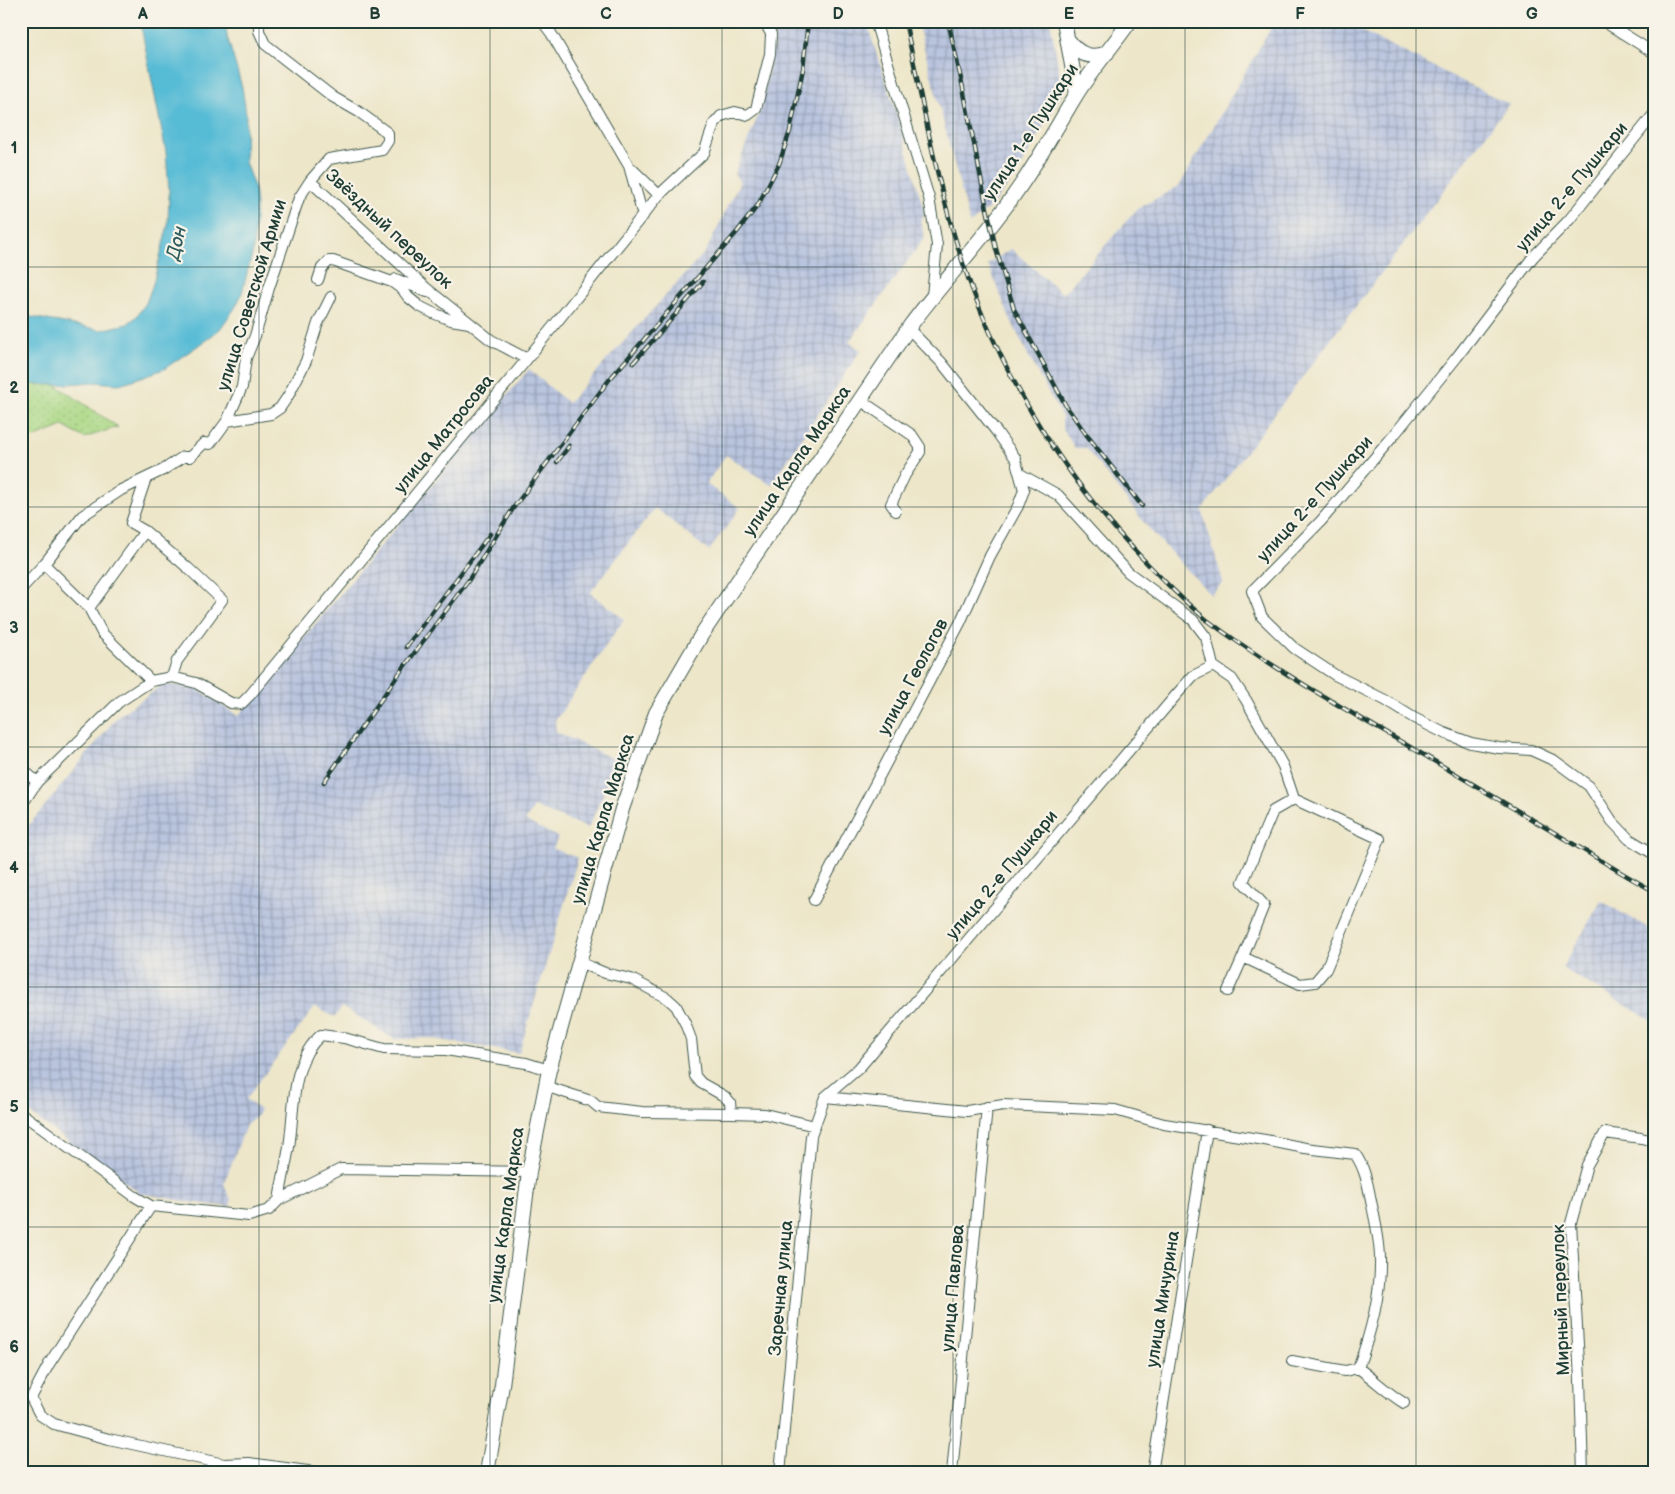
<svg xmlns="http://www.w3.org/2000/svg" width="1675" height="1494" viewBox="0 0 1675 1494" font-family="'Balsamiq Sans',sans-serif">
<style>
.industrial{fill:url(#industrial-grid)}
.park{fill:url(#park-dots);stroke:#648a5c}
.water{fill:#57bbd5;stroke:#3b7c84}
.lines{fill:none;stroke-linecap:round;stroke-linejoin:round}
.street-casing{stroke:#3e564a;stroke-width:12}
.secondary-casing{stroke:#3e564a;stroke-width:16}
.street{stroke:#fff;stroke-width:10}
.secondary{stroke:#fff;stroke-width:14}
.rail-casing{stroke:#1f3d34;stroke-width:4.5}
.rail{stroke:#f7f3e8;stroke-width:2.5;stroke-dasharray:8;stroke-linecap:butt}
.grid{fill:none;stroke:#1f3d34;stroke-width:1;stroke-opacity:0.55}
.labels{text-anchor:middle;dominant-baseline:central;stroke-width:4.5;stroke-linejoin:round;paint-order:stroke}
.street-label{font-size:18px;fill:#1f3d34;stroke:#f7f3e8}
.water-label{font-size:19px;font-style:italic;fill:#2d5c5c;stroke:#f7f3e8}
.neatline{fill:none;stroke:#1f3d34;stroke-width:2}
.grid-label{font-size:16px;text-anchor:middle;font-weight:bold;fill:#1f3d34}
</style>
<defs>
<pattern id="industrial-grid" width="8" height="8" patternUnits="userSpaceOnUse" patternTransform="scale(1.25)"><rect width="8" height="8" fill="#b9c4de"/><path d="M0 4h8M4 0v8" fill="none" stroke="#96a0b5"/></pattern>
<pattern id="park-dots" width="8" height="8" patternUnits="userSpaceOnUse" patternTransform="scale(1.25)"><rect width="8" height="8" fill="#aad885"/><path d="M2 2h.1M6 6h.1" fill="none" stroke="#92ba73" stroke-width="1.8" stroke-linecap="round"/></pattern>
</defs>
<rect width="100%" height="100%" fill="#f7f3e8"/>
<filter id="ink" filterUnits="userSpaceOnUse"><feTurbulence type="fractalNoise" baseFrequency=".02" numOctaves="2"/><feDisplacementMap in="SourceGraphic" scale="10" xChannelSelector="R" yChannelSelector="G"/><feConvolveMatrix kernelMatrix="1 2 1 2 8 2 1 2 1" color-interpolation-filters="sRGB"/></filter>
<filter id="wash" filterUnits="userSpaceOnUse"><feTurbulence type="fractalNoise" baseFrequency=".0096" numOctaves="4" result="noise"/><feDisplacementMap in="SourceGraphic" scale="20" xChannelSelector="R" yChannelSelector="G"/><feGaussianBlur stdDeviation="1.12" result="paint"/><feColorMatrix in="noise" values="0 0 0 0 0 0 0 0 0 0 0 0 0 0 0 0 0 1.4 0 .05"/><feComposite in="paint" operator="in"/></filter>
<g filter="url(#wash)">
<rect width="100%" height="100%" fill="#ede6c9"/>
<!-- industrial -->
<path class="industrial" d="M768 21H866L898 118 925 214 920 222 925 237 849 342 861 350 771 485 726 455 706 484 740 508 709 551 655 508 590 593 624 619 555 721 556 732 618 761 588 828 534 807 525 821 558 837 553 849 578 858 519 1053 428 1038 394 1039 342 1007 335 1017 315 1007 246 1099 260 1110 256 1117 246 1125 224 1184 231 1200 230 1207 189 1202 140 1193 21 1107V835L118 716 164 684 198 689 238 716 529 369 568 403 706 251 740 182 734 174 761 109 775 38Z
M917 21H1050L1063 92 1014 178 992 205 970 224Z
M1275 21H1341L1509 104 1202 510 1223 582 1211 595 1150 530 1086 448H1075L1062 428V417L1028 355 1009 316 988 264 1011 249 1063 294 1137 209 1179 186Z
M1601 901 1654 931V1022L1562 968Z"/>
<!-- park -->
<path class="park" d="M30 384 56 385 118 427 84 438 63 426 21 443V387Z"/>
<!-- water -->
<path class="water" d="M140 21H225L227 36 242 87 246 113 245 162 254 187 256 205 253 251 241 296 235 308 220 329 206 340 164 369 133 380 119 384 93 382 56 385 30 384 21 387V315L101 330 127 324 136 317 146 303 153 284 168 225 169 191 166 152Z"/>
</g>
<g filter="url(#ink)">
<g class="lines">
<defs>
<path id="street" d="M259 21V31L265 44 333 97 359 112 388 133V141L382 150 329 159 310 181 426 288 491 340 527 359
M542 21 551 33 629 166
M875 21 929 198 937 245 932 296
M1603 21 1654 53
M1654 114 1569 220 1533 257 1457 357 1394 435 1321 521 1252 591 1262 617 1294 648 1335 675 1385 700 1414 718 1444 733 1471 743 1499 748 1531 750 1555 761 1589 786 1612 821 1629 839 1654 854
M643 216 629 166 659 195
M396 279 427 292
M318 280 322 268 329 261H333L392 282 403 290 408 297 419 306 433 313 451 320 469 323
M908 328 942 363 996 431 1016 459
M860 400 912 435 920 447V452L905 475 891 504 896 511
M227 421 271 414 280 408 288 396 306 361 318 323 331 297
M1020 474 1058 495 1128 572 1193 620 1206 637 1213 666
M145 531 131 523 146 478
M21 589 44 564
M1213 666 1232 679 1246 700 1283 766 1294 799 1380 839 1326 969 1315 982 1300 984 1243 957 1264 905 1243 882 1273 811 1294 799
M172 677 196 683 231 703 241 704 250 695 527 359 659 195 704 153 714 124 721 116 735 112 748 115 756 109 770 54 771 34 764 21
M151 681 102 633 89 608 44 564 82 516 121 490 163 470 183 457H190L204 443 210 444 227 421 242 387 246 358 255 336 269 288 299 198 310 181
M21 768 37 782
M21 806 37 782 119 702 151 681 172 677 177 661 222 600 188 568 145 531 89 608
M814 900 960 623 990 556 1018 506 1024 490 1017 465
M579 962 605 973 631 979 667 998 676 1006 685 1023 691 1039 695 1076 701 1083 724 1096 730 1102 731 1113 765 1114 815 1126
M1228 991 1243 957
M545 1086 591 1101 598 1107 642 1112 731 1113
M825 1097 967 1111 1003 1105 1115 1110 1164 1124 1265 1140 1305 1148 1355 1154C1365 1168 1368 1185 1371 1201 1375 1220 1380 1240 1380 1259 1381 1294 1370 1335 1358 1368L1345 1371 1292 1361
M21 1113 134 1196 151 1206 249 1216 269 1210 279 1200 341 1169 529 1172
M279 1200C282 1182 286 1164 289 1147 295 1109 290 1062 321 1035L344 1038 384 1049 446 1050 526 1063 549 1070
M151 1206 49 1364 31 1398 40 1415 54 1424 109 1439 224 1464 249 1463 322 1473
M1358 1368C1374 1379 1387 1393 1404 1403
M780 1473 811 1136 825 1097 859 1068 1177 694 1193 676 1213 666
M952 1473 987 1107
M1152 1473 1207 1130
M1583 1473 1580 1379 1571 1223 1587 1165 1605 1133 1641 1138 1654 1141"/>
<path id="secondary" d="M1064 21 1077 93
M1069 41C1079 55 1091 59 1107 53
M487 1473 502 1385 529 1172 549 1070 622 809 656 713 702 634 910 326C943 281 982 241 1014 195 1037 163 1056 128 1076 95 1092 69 1113 46 1130 21"/>
</defs>
<!-- street casing -->
<use href="#street" class="street-casing"/>
<!-- secondary casing -->
<use href="#secondary" class="secondary-casing"/>
<!-- street -->
<use href="#street" class="street"/>
<!-- secondary -->
<use href="#secondary" class="secondary"/>
<defs>
<path id="rail" d="M905 21C926 118 942 217 980 309 1018 401 1072 485 1141 557 1162 579 1183 601 1207 620 1277 672 1354 714 1429 758 1477 787 1526 816 1575 845 1601 860 1627 877 1654 891
M948 21 963 88 986 204 996 249 1014 309 1066 406 1086 434 1142 506
M633 363 669 322 703 282
M557 462 569 446
M406 647 490 534
M324 782 398 675 468 581 514 507 609 380 737 232 758 205 779 164 790 131 803 69 808 21"/>
</defs>
<!-- rail casing -->
<use href="#rail" class="rail-casing"/>
<!-- rail -->
<use href="#rail" class="rail"/>
</g>
</g>
<!-- grid -->
<path class="grid" d="M259 21V1473M490 21V1473M722 21V1473M953 21V1473M1185 21V1473M1416 21V1473M21 267H1654M21 507H1654M21 747H1654M21 987H1654M21 1227H1654"/>
<g class="labels">
<!-- street labels -->
<g class="street-label">
<text transform="translate(1031 132) rotate(-57)">улица 1-е Пушкари</text>
<text transform="translate(1572 187) rotate(-50)">улица 2-е Пушкари</text>
<text transform="translate(389 229) rotate(43)">Звёздный переулок</text>
<text transform="translate(252 295) rotate(-73)">улица Советской Армии</text>
<text transform="translate(444 434) rotate(-51)">улица Матросова</text>
<text transform="translate(797 461) rotate(-56)">улица Карла Маркса</text>
<text transform="translate(1315 499) rotate(-48)">улица 2-е Пушкари</text>
<text transform="translate(913 677) rotate(-62)">улица Геологов</text>
<text transform="translate(603 819) rotate(-73)">улица Карла Маркса</text>
<text transform="translate(1002 875) rotate(-50)">улица 2-е Пушкари</text>
<text transform="translate(506 1215) rotate(-82)">улица Карла Маркса</text>
<text transform="translate(781 1288) rotate(-85)">Заречная улица</text>
<text transform="translate(953 1288) rotate(-85)">улица Павлова</text>
<text transform="translate(1163 1299) rotate(-81)">улица Мичурина</text>
<text transform="translate(1561 1300) rotate(-92)">Мирный переулок</text>
</g>
<!-- water labels -->
<g class="water-label">
<text transform="translate(177 243) rotate(-76)">Дон</text>
</g>
</g>
<!-- margin -->
<rect width="1675" height="1494" fill="none" stroke="#f7f3e8" stroke-width="55"/>
<rect x="28" y="28" width="1620" height="1438" class="neatline"/>
<g class="grid-label">
<text x="143" y="19">A</text>
<text x="375" y="19">B</text>
<text x="606" y="19">C</text>
<text x="838" y="19">D</text>
<text x="1069" y="19">E</text>
<text x="1300" y="19">F</text>
<text x="1532" y="19">G</text>
<text x="14" y="153">1</text>
<text x="14" y="393">2</text>
<text x="14" y="633">3</text>
<text x="14" y="873">4</text>
<text x="14" y="1112">5</text>
<text x="14" y="1352">6</text>
</g>
</svg>
